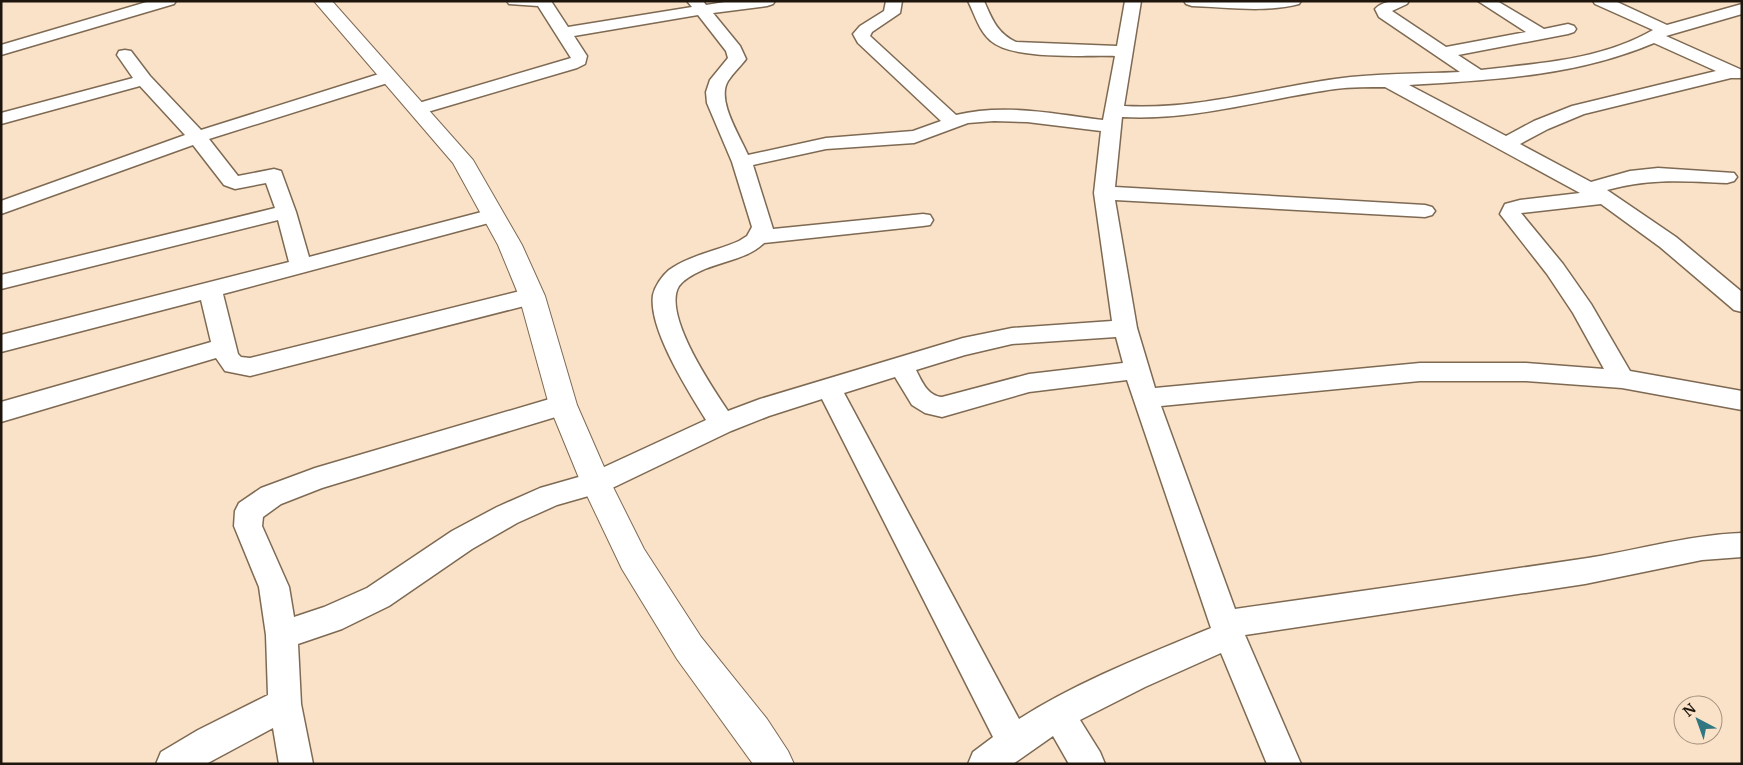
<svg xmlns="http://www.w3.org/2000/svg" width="1743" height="765" viewBox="0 0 1743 765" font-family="Merriweather,serif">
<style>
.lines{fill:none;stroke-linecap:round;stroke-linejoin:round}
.minor-casing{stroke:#7e6952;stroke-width:3}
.major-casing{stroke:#7e6952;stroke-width:2}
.minor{fill:#fff;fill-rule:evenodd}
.major{fill:#fff;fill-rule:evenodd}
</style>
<rect width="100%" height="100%" fill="#fae2c9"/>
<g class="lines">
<defs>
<path id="minor" d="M150 1H176L174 4 1 55V45Z
M507 1H551L568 27 692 7 687 1H703L706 5 731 1H775L773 4 767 6 713 13 740 46 746 59C740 67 733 73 728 81 716 100 740 136 748 155L826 138 913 131 941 121 858 43 853 34 860 26 884 11 886 1H902L900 13 872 32 870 36 956 115C1004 103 1055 114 1103 120L1115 56C1085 55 1012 60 991 41 979 31 975 15 968 1H984C992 19 997 33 1016 42L1117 46 1125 1H1141L1124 106C1196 110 1264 89 1335 79 1376 73 1419 74 1460 72L1379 17 1375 9C1383 0 1397 1 1409 1L1407 4 1392 11 1446 47 1526 32 1478 1H1497L1544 29 1568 24 1574 26 1576 29 1574 32 1568 34 1458 55 1481 70C1540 63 1601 60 1653 30L1595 4 1593 1H1615L1667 25 1742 4V14L1666 36 1742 70V78H1731L1584 114 1548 129 1520 144 1591 182 1630 171 1658 168 1734 173 1737 177 1734 181 1727 183C1683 181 1650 178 1607 190L1676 237 1742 292V312L1734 310 1660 247 1601 204 1521 213 1563 264 1591 304 1630 371 1742 391V410L1622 388 1526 381H1420L1161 406 1235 609C1350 593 1466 576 1581 559 1635 551 1687 535 1742 533V557L1702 560 1585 584 1245 635 1301 764H1267L1221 653 1145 687 1080 720 1100 752 1105 764H1069L1053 736 1013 764H968L973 752 993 737 822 399 769 416 731 431 606 491 557 505 517 523 472 549 389 606 342 629 298 644 301 704 313 764H279L273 728 206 764H156L161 752 198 730 268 695 266 635 259 587 234 526 235 511 239 503 261 488 315 468 563 395 572 398 576 405 572 412 322 488 281 504 263 517 262 526 289 587 294 617 324 607 367 588 452 531 497 507 540 488 589 474 706 420C689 392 648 329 653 295 655 286 662 276 669 270 690 255 717 251 739 241L747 236 752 227 732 162 707 103 706 92 710 80 728 58 726 51 698 15 574 36 587 56 585 64 577 68 424 113 418 114 412 113 409 109 412 105 571 58 538 6 509 4ZM1654 43 1716 71 1572 106 1534 121 1506 136 1409 85C1493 80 1576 76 1654 43ZM1385 87 1580 193 1520 200 1505 204 1500 214 1547 274 1573 313 1604 369 1526 363H1420L1155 388 1137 328 1115 200 1425 217 1432 215 1435 211 1432 207 1425 205 1115 187 1122 117C1195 121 1263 99 1335 89 1351 87 1369 87 1385 87ZM994 121 1027 122 1101 131 1094 193 1112 321 1012 328 963 338 760 399 728 411C712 387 662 314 679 286 685 278 696 273 705 269 724 261 749 258 764 243L923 226 930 225 933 220 930 215 923 214 773 229 753 165 826 149 914 143 968 123ZM1116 337 1123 363 1029 374 942 397C928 396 922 382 916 370L965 355 1012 344ZM895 377 912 405 925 413 942 417 1029 392 1127 380 1211 628C1146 655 1079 681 1019 719L844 393Z
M1184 1H1301L1299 4C1265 13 1226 7 1192 6L1186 4Z
M125 50 131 51 150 76 201 130 382 73 388 72 394 73 397 77 394 81 209 139 238 176 274 169 281 171 296 212 309 257 493 209 500 210 503 215 500 220 223 294 238 354 241 357 250 358 532 288 540 291 543 296 540 301 532 304 250 376 225 371 216 358 1 422V402L211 342 201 300 1 352V335L289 262 278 220 1 289V275L275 208 266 183 235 189 224 185 193 145 1 214V201L185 135 140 86 1 124V113L133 78 117 55 119 51Z"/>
<path id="major" d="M314 1H332L473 160 522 245 545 296 577 405 611 483 644 549 701 637 767 719 788 751 794 764H753L677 659 622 569 581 483 549 405 519 296 498 245 453 163Z"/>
</defs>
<!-- minor casing -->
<use href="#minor" class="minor-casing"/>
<!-- major casing -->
<use href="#major" class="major-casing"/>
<!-- minor -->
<use href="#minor" class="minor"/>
<!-- major -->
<use href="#major" class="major"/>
</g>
<!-- border -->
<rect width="1743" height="765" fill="none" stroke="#1e150c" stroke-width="5"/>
<!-- north arrow -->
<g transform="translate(1698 720) rotate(319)"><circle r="24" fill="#fae2c9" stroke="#a2907d"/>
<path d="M0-4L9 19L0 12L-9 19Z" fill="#307782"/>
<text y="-8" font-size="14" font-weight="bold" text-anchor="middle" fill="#1e150c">N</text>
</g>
</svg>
